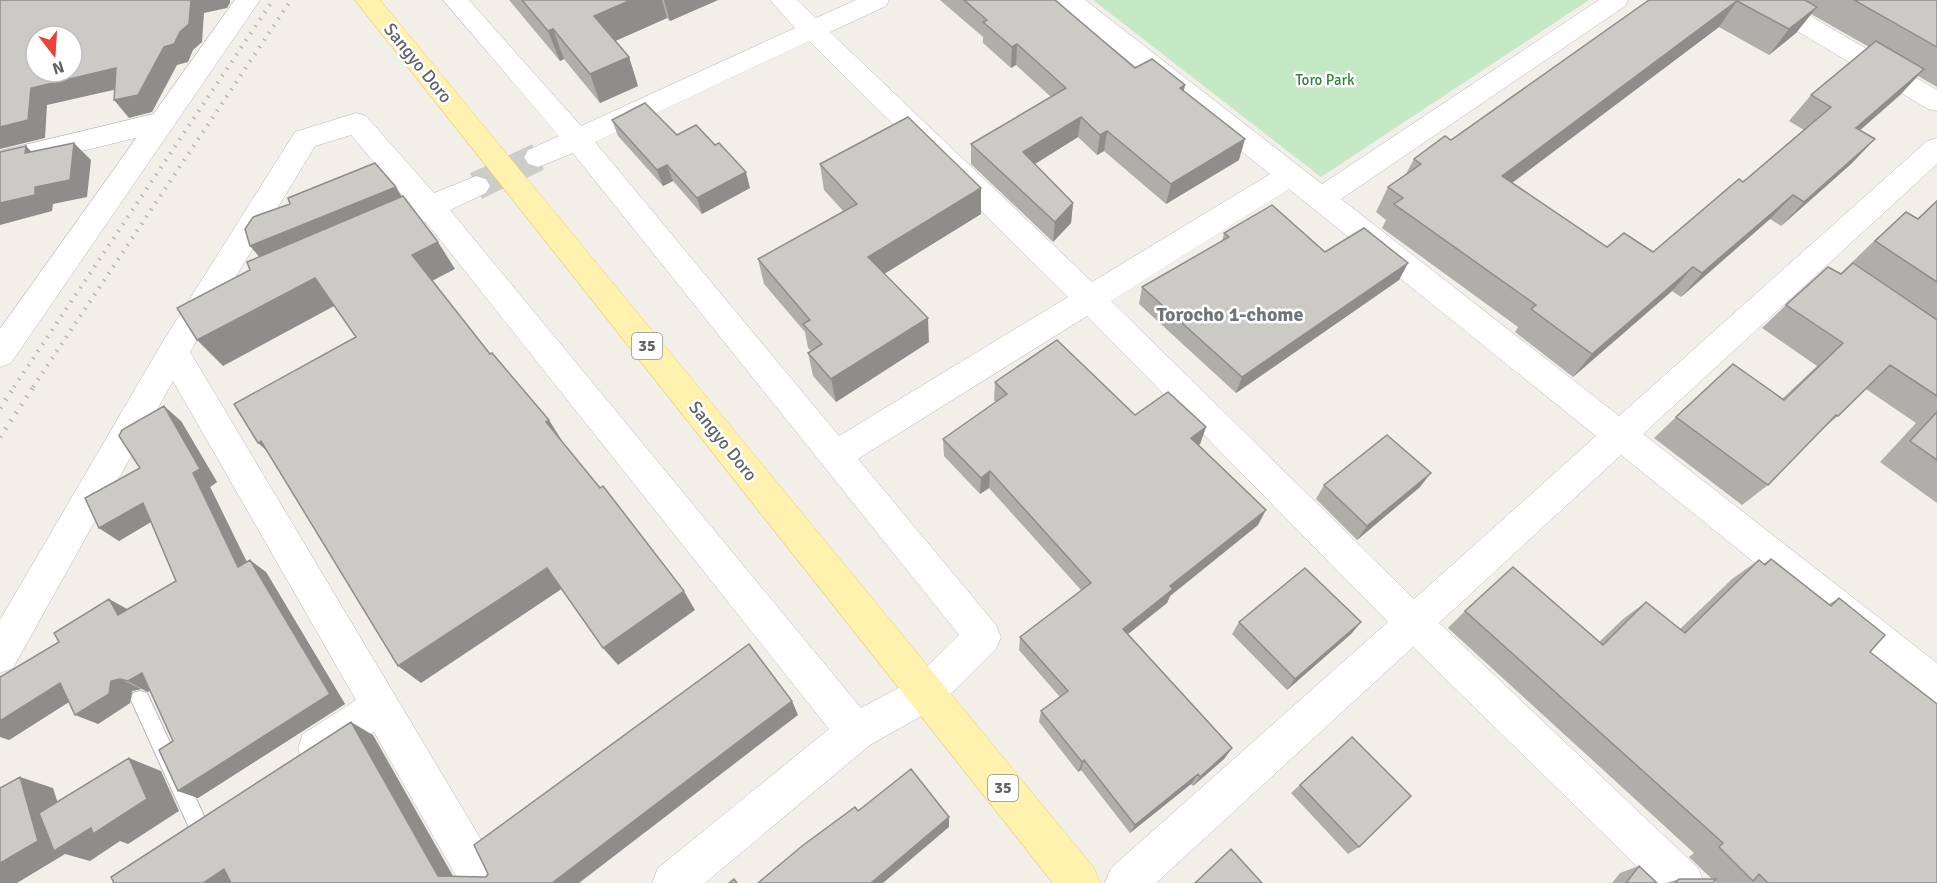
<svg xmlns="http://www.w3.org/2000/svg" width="1937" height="883" viewBox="0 0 1937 883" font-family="Signika,sans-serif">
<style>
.green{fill:#c5e8c5}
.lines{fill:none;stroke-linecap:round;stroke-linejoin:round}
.street-tunnel{stroke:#ccccc8;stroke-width:28;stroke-dasharray:28 14;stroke-linecap:butt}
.lane-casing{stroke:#b5b8bc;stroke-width:2}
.street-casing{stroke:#b5b8bc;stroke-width:1}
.secondary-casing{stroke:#b6babf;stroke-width:1}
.primary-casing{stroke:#f2c960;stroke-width:1}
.lane{fill:#fff;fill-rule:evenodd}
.street{fill:#fff;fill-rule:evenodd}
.secondary{fill:#fff;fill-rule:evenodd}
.primary{fill:#fff2af;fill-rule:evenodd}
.rail-far1{stroke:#b6b7b8;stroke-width:4;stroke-dasharray:1.5 7;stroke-linecap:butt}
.rail{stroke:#b6b7b8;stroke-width:5;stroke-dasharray:1.5 8;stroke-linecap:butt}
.wall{fill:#afaea9;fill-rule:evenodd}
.shaded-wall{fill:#8f8d8a}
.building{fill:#cccac5;stroke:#8f8d8a;stroke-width:1.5;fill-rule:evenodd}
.labels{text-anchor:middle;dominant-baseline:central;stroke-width:5;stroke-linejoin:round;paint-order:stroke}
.far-park-label{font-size:15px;fill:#348238;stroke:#fff}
.shield{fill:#fff;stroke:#8f9295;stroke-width:1.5}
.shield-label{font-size:16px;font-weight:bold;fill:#5f6368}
.street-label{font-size:18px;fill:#5f6368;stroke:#fff}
.neighbourhood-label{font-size:20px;font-weight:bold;fill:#70757a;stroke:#fff}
</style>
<rect width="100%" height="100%" fill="#f1efe8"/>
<!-- green -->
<path class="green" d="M1093 0H1589L1321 177Z"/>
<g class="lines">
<!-- street-tunnel -->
<path class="street-tunnel" d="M476 186 538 157"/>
<defs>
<path id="lane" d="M140 691 147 693 205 818 208 825 205 832 198 835 191 832 131 700 133 693Z"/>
<path id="street" d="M443 0H469L581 126 795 28 770 0H797L816 18 856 0H889L886 6 830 32 1092 282 1270 174 1060 6 1057 0H1085L1322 184 1599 0H1628L1625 6 1341 199 1619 416 1927 141 1937 138V164L1643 434 1937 663V704L1924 699 1621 455 1439 623 1698 868 1704 883H1654L1413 647 1156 883H1105L1111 868 1388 622 1087 316 858 459 996 625 1001 637 996 649 939 706 870 745 705 883H652L658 868 829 729 426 222 411 227 401 224 397 216 401 208 410 204 351 135 315 146 190 352 498 868 504 883H460L374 732 331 762 317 767 303 762 298 748 303 734 356 700 173 381 13 668 0 673V620L162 343 295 132 356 113 366 116 434 193 476 176 486 179 490 186 486 193 450 210 861 708 913 680 959 635 573 153 538 167 528 164 524 157 528 150 559 136ZM809 41 1068 297 839 436 595 142ZM1289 189 1596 436 1414 599 1111 301Z
M1752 0H1783L1937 90V111L1928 109 1755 6Z
M162 112 172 115 176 122 172 129 0 171V151Z"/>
<path id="secondary" d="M235 0H260L11 363 0 367V329Z"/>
<path id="primary" d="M355 0H380L1094 868 1100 883H1053Z"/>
</defs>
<!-- lane casing -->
<use href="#lane" class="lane-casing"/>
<!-- street casing -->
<use href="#street" class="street-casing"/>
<!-- secondary casing -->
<use href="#secondary" class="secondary-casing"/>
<!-- primary casing -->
<use href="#primary" class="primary-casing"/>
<!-- lane -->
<use href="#lane" class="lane"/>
<!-- street -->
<use href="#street" class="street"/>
<!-- secondary -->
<use href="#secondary" class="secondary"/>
<!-- primary -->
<use href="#primary" class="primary"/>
<!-- rail-far1 -->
<path class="rail-far1" d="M14 387 273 0
M33 387 291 0"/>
<!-- rail -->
<path class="rail" d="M0 408 15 386
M0 437 34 386"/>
</g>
<!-- wall -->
<path class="wall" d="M509 0H718L670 21 667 18 615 41 629 57 638 86 600 103 564 59 560 61Z
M940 0H1055L1135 68 1184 92 1239 160 1166 204 1104 151 1097 155 1078 137 1035 164 1073 203 1071 223 1053 242 971 164V144L1051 97 1016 65 1011 68 983 43V37Z
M1649 0H1937V87L1918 76 1900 95 1860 130 1875 139 1851 164 1781 226 1770 219 1681 297 1672 291 1573 377 1515 332 1518 327 1382 228 1386 220 1376 212 1388 187 1406 174 1414 159 1451 140ZM1811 14 1869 47 1811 95 1789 121 1804 130 1743 182 1653 252 1607 247 1512 182 1719 27 1769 55 1796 33Z
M612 120 677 135 750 188 702 214 673 181 663 186 618 136Z
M820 164 981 188V214L884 274 929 342 836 402 813 376 808 353 812 351 808 348 805 332 764 284 758 259 844 212 824 190Z
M1937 200V503L1880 462 1916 423 1866 389 1838 416 1821 430 1768 485 1742 505 1654 438 1676 417 1782 399 1817 366 1762 328 1786 305 1840 274 1879 236 1917 219Z
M1224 233 1325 252 1408 263 1399 280 1236 393 1139 304 1142 287 1222 242Z
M995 382 1135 415 1206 427 1200 444 1198 445 1258 525 1170 596 1167 603 1128 634 1232 748 1224 759 1193 786 1191 784 1130 833 1081 770 1078 772 1039 722 1041 711 1060 697 1019 650 1020 637 1081 590 989 488 980 494 944 456 943 439 996 402 994 400Z
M181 421 217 482 210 487 247 562 266 572 345 704 198 798 178 791 173 741 150 690 148 692 141 689 132 691 130 703 98 724 69 702 9 740 127 609 176 581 151 522 119 541 99 528 140 468Z
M1324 485 1420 487 1357 540 1316 499Z
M1771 559 1829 604 1839 598 1870 652 1937 883H1716L1714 881 1713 883H1666L1679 879H1712L1689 857 1694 853 1448 628 1465 611 1599 642 1623 619 1646 602 1680 629 1732 579 1759 560 1763 564Z
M1239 622H1361L1351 634 1287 690 1232 634Z
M1352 737 1359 847 1348 854 1291 793Z
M1639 866 1657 883H1612L1620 873Z"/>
<!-- shaded-wall -->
<path class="shaded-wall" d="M191 0H230V3L227 8 204 13 202 42 193 50 188 62 177 65 152 112 129 118 114 100 164 47Z
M631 0H662L667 18 604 46 594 16Z
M664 0H718L670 21Z
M1737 1 1719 27 1488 201 1502 176Z
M1817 7 1796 33 1769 55 1789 29Z
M553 29 564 59 560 61 548 31Z
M1017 44 1016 65 1011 68 1012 47Z
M629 57 638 86 600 103 590 74Z
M116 68 131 86 47 105 45 138 0 149V127L31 88Z
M1924 69 1900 95 1833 154 1856 128Z
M1185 85 1181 106 1180 88Z
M1081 117 1078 137 1022 172 1023 152Z
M1107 131 1104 151 1097 155 1100 135Z
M1245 139 1239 160 1166 204 1171 184Z
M1875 139 1851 164 1781 226 1804 202Z
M74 143 91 160 87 197 53 204 52 211 0 225V203L35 187Z
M26 146 43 163 25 153Z
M667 165 673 181 663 186 657 170Z
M746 172 750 188 702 214 697 198Z
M396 187 405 202 263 261 250 246Z
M981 188V214L871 282 868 257Z
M1793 195 1770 219 1681 297 1702 273Z
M1073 203 1071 223 1053 242 1055 222Z
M438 242 455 269 430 282 412 255Z
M1408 263 1399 280 1236 393 1242 377Z
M1693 267 1672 291 1573 377 1592 354Z
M315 278 336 305 223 366 197 340Z
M928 318 929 342 836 402 831 379Z
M164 406 181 421 217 482 210 487 255 579 238 567 193 473Z
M549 420 564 444 546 422Z
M1206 427 1200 444 1185 455 1191 438Z
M261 441 284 466 258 443Z
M990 471 989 488 980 494 981 478Z
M1431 473 1420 487 1357 540 1367 526Z
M143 503 161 516 119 541 99 528Z
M1266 510 1258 525 1170 596 1167 603 1118 642 1123 629 1170 586Z
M250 560 266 572 345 704 198 798 178 791Z
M547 568 563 588 421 683 398 666Z
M684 591 695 610 618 665 603 648Z
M109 599 129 610 118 615Z
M1361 622 1351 634 1287 690 1295 679Z
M142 673 162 683 148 692 128 681Z
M120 679 141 689 132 691 130 703 98 724 75 715 111 681Z
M60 683 83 693 9 740 0 737V721Z
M792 701 798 715 579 883H552Z
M351 722 373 735 457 883 438 876Z
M1232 748 1224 759 1193 786 1200 777Z
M129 758 161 771 179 811 128 844 120 841 90 861 65 854 17 883H0V863L20 777 53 788 70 841Z
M1084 760 1081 770 1078 772 1082 762Z
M1198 774 1191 784 1130 833 1135 825Z
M949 817V827L883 883H871Z
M224 869 244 883H203Z"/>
<!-- building -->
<path class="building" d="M0 0H191L189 24 180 32 174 44 164 47 138 95 114 100 116 68 31 88 28 120 0 127ZM36 36H72V72H36Z
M522 0H631L594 16 629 57 590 74 553 29 548 31Z
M964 0H1055L1135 68 1152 59 1185 85 1180 88 1245 139 1171 184 1107 131 1100 135 1081 117 1023 152 1073 203 1055 222 971 144 1066 88 1017 44 1012 47 983 22 987 20Z
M1649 0H1805L1817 7 1789 29 1737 1 1502 176 1607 247 1624 233 1653 252 1739 179 1743 182 1831 107 1811 95 1876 41 1924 69 1856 128 1875 139 1804 202 1793 195 1702 273 1693 267 1592 354 1531 309 1536 305 1394 204 1403 198 1388 187 1421 164 1414 159 1445 136 1451 140Z
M1854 0H1937V47Z
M645 103 677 135 696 125 715 145 719 143 746 172 697 198 667 165 657 170 612 120Z
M908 117 981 188 868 257 928 318 831 379 808 353 822 344 803 324 810 320 758 259 857 204 820 164Z
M74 143 70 180 35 187V195L0 203V152L26 146 25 153Z
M375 163 396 187 250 246 245 229 253 217 290 204 288 198Z
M403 196 438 242 412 255 490 354 492 353 549 420 546 422 600 488 603 486 684 591 603 648 547 568 398 666 261 441 258 443 234 404 356 337 315 278 197 340 177 308 250 270 247 262Z
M1937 201V282L1875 241 1906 212 1918 219Z
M1272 205 1325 252 1364 228 1408 263 1242 377 1142 287 1229 237 1224 233Z
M1853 263 1937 320V396L1890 365 1838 416 1836 415 1768 485 1676 417 1733 364 1784 400 1843 343 1786 305 1828 267 1841 274Z
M1057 340 1135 415 1168 392 1206 427 1191 438 1266 510 1170 586 1173 589 1123 629 1232 748 1200 777 1198 774 1135 825 1084 760 1082 762 1041 711 1068 691 1020 637 1091 583 990 471 981 478 943 439 1007 394 995 382Z
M164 406 200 469 193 473 238 567 250 560 330 694 178 791 159 750 173 741 142 673 128 681 120 679 111 681 109 694 75 715 60 683 0 721V677L59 642 54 633 109 599 118 615 176 581 143 503 99 528 85 498 140 468 119 436 122 430Z
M1937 412V460L1910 441Z
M1387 435 1431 473 1367 526 1324 485Z
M1771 559 1831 606 1839 598 1885 635 1870 652 1937 704V883H1768L1759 874 1753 881 1719 847 1723 843 1465 611 1513 567 1603 645 1646 602 1685 633 1759 560 1765 565Z
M1305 568 1361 622 1295 679 1239 622Z
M749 644 792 701 552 883H231L224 869 203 883H114L111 877 351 722 438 876 486 877 488 874 474 845Z
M1352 737 1411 796 1359 847 1300 785Z
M129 758 147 799 93 834 91 828 54 851 39 813Z
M911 769 949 817 871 883H758L802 846 855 807 858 811Z
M20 777 38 841 0 863V788Z
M1231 849 1262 883H1195Z
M1639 866 1657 883H1626Z
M734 879 737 883H729Z
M1679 879H1716L1713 883H1675Z"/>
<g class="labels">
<!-- far-park labels -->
<g class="far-park-label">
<text x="1325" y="80">Toro Park</text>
</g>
<!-- shield labels -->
<g class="shield">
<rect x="632" y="333" width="30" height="26" rx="4.5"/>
<rect x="988" y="775" width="30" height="26" rx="4.5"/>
</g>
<g class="shield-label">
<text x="647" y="346">35</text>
<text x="1003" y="788">35</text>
</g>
<!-- street labels -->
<g class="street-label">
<text transform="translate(418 63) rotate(51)">Sangyo Doro</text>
<text transform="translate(723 441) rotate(51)">Sangyo Doro</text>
</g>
<!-- neighbourhood labels -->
<g class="neighbourhood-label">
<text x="1230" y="314">Torocho 1-chome</text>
</g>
</g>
<!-- north arrow -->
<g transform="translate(54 54) rotate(163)"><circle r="28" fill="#ffffff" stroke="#bfc1c3" stroke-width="1.5"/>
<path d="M0-4.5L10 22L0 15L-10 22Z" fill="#ea4335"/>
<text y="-9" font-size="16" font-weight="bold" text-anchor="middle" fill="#5f6368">N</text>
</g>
</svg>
